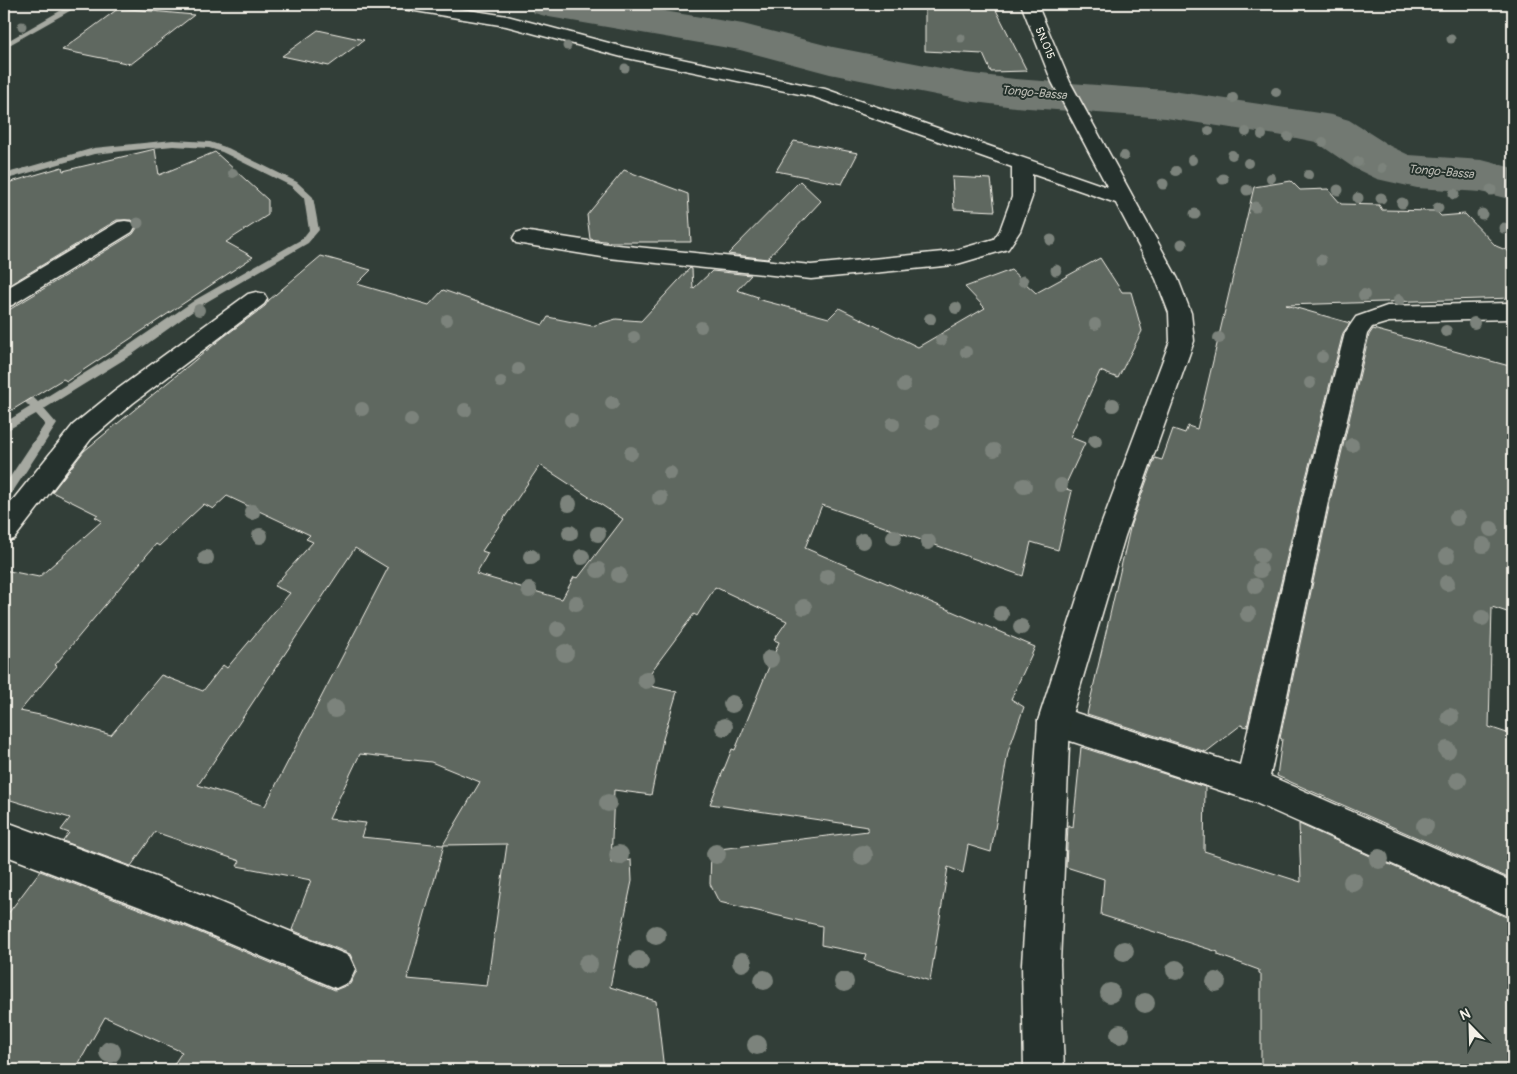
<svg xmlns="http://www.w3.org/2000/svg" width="1517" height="1074" viewBox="0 0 1517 1074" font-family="Pangolin,sans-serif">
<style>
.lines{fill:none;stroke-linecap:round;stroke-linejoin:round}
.stream{fill:#a6a9a1;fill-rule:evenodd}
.river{fill:#727972;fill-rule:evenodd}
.building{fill:#5f6861;stroke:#f4f1e8;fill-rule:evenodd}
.minor-casing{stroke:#f4f1e8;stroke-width:3}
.major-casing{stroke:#f4f1e8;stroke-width:3}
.minor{fill:#26332d;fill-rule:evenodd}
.major{fill:#26332d;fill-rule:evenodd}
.tree{fill:#7c837b}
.labels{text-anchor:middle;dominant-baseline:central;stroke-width:4;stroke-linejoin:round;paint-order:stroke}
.far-street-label{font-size:11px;fill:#f4f1e8;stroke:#26332d}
.far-water-label{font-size:12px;font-style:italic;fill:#babbb3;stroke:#26332d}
</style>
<rect width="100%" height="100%" fill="#323e38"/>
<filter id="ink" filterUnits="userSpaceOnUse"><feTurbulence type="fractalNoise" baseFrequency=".02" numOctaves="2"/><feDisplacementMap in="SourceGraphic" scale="10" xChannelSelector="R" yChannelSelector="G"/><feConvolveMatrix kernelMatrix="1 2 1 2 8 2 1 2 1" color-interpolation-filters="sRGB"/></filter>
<g filter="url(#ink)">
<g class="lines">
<!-- stream -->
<path class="stream" d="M44 4H82L4 48V43L65 8 47 6Z
M173 140 210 142 228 148 297 182 313 197 319 230 308 243 203 304 133 354 44 409 57 424 8 499 4 501V486L45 424 36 414 4 432V423L30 407 4 382V372L8 373 38 402 125 348 195 300 302 239 309 230 304 198 291 186 222 152 209 148 173 146 94 154 4 180V174L94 148Z"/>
<!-- river -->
<path class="river" d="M528 4H622L743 24 833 47 966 73 1015 79 1166 90 1332 115 1349 120 1390 146 1409 155 1482 160 1513 168V200L1481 192 1417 188 1377 179 1354 168 1316 142 1296 138 1166 118 1015 107 966 101 830 74 740 50 549 17 534 13Z"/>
</g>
<!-- building -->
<path class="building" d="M925 4H993L1027 71 991 72 983 54 925 51Z
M119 8 194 15 131 64 62 50Z
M318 30 364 40 329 66 282 56Z
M794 141 858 153 842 184 776 171Z
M155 149 159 175 215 152 268 200V215L226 242 253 257 67 381 63 379 4 415V313L133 234 137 228 132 220H117L4 288V184L62 167 63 171Z
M624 170 688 194 691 242H611L590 239 587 215Z
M952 177 991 179 995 211 954 209Z
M800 181 821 201 767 259 728 254Z
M1291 181 1300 190 1328 189 1341 204 1379 205 1382 210 1436 211 1441 216 1465 214 1496 246 1513 253V298L1286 305 1350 323 1343 333 1301 497 1247 727 1241 725 1206 752 1087 714 1131 524 1155 458 1162 460 1173 429 1185 433 1188 426 1197 429 1254 187Z
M321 256 371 270 357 284 429 305 443 290 543 325 548 317 592 326 616 319 641 321 690 268 692 269 693 289 712 271 751 275 737 290 758 297 757 299 829 318 839 308 918 347 985 308 965 287 1011 270 1036 293 1100 258 1122 292H1131L1142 331 1118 378 1100 371 1070 437 1085 443 1064 488 1072 491 1058 550 1031 542 1023 576 822 505 805 548 1035 647 1011 699 1024 707 1008 752 991 852 968 845 963 873 948 867 930 981 864 960 866 954 821 945 822 926 719 902 710 884 711 850 868 831V827L710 804 732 749 735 750 779 642 774 640 787 621 715 587 697 616 694 614 642 684 677 692 663 739 651 795 614 790 611 863 631 860 632 881 610 987 656 1001 664 1070H170L182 1052 105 1017 75 1070H4V919L40 871 189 928 335 990 350 984 357 970 350 954 292 930 311 880 237 866 240 861 155 832 131 866 63 841 69 833 61 830 70 818 4 798V570L39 577 102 521 95 517 98 515 52 492 84 451 222 338 265 306 269 300ZM540 465 623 519 578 578 574 577 562 599 476 574 488 553 482 551ZM227 496 310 535 306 539 313 542 274 586 290 593 227 668 223 665 203 691 161 675 111 735 50 717 20 711 57 666 55 665 156 544 159 546 204 504 213 509ZM355 548 388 568 265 806 198 785ZM360 754 431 762 480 782 443 845 361 837 366 823 329 819ZM507 844 487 986 407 979 444 845Z
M1373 329 1513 367V614L1492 607 1489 727 1513 735V880L1277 776 1282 739 1280 738 1331 497 1369 335Z
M1081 747 1205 787 1204 851 1301 882 1299 824 1513 920V1070H1261V974L1259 973V970L1218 955V952L1101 915 1104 879 1066 867 1068 825 1073 827Z"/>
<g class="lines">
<defs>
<path id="minor" d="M395 4H430L507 16 624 47 825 89 1130 195 1133 199 1130 203 1123 205 1116 203 1032 174V197L1020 231 1008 249 954 265 811 279 608 258 516 243 513 238 516 233 523 231 608 244 811 265 953 251 994 239 1000 230 1012 197V167L814 97 622 57 506 26 403 9 397 7Z
M125 221 132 222 135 227 132 232 12 305 4 307V290L118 222Z
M256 292 264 294 267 299 264 304 133 403 91 439 14 539 4 542V511L73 425 115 391 248 294Z
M1509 303 1513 305V317L1509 319 1389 322 1372 327 1367 334 1329 497 1270 776 1513 882V918L1249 800 1043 732 1038 721 1043 710 1054 706 1240 765 1303 497 1345 333 1356 317 1387 306Z
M4 821 188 889 349 956 355 969 349 982 336 988 185 924 4 855Z"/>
<path id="major" d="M1021 4H1037L1070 82 1178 279 1191 313 1194 341 1125 536 1070 721 1060 964 1064 1070H1024L1022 964 1038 721 1097 536 1170 341 1169 313 1156 279 1052 82Z"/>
</defs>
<!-- minor casing -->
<use href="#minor" class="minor-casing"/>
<!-- major casing -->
<use href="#major" class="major-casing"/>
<!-- minor -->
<use href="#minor" class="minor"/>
<!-- major -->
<use href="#major" class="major"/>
</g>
<!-- trees -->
<g class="tree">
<circle cx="22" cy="26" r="4.5"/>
<circle cx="961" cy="38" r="4.5"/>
<circle cx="1451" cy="39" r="4.5"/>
<circle cx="567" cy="46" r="4.5"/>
<circle cx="625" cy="68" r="4.5"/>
<circle cx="1276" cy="92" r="5"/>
<circle cx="1233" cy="98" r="5"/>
<circle cx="1209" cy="131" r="5"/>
<circle cx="1246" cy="132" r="5"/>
<circle cx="1262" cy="135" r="5"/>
<circle cx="1288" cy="137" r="5"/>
<circle cx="1323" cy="142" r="5"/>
<circle cx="1232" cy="155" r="5"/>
<circle cx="1124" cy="156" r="5"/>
<circle cx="1192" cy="160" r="5"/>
<circle cx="1358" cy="162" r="5"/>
<circle cx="1248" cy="163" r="5"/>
<circle cx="1382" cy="168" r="5"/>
<circle cx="1176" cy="171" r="5"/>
<circle cx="233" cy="173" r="5"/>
<circle cx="1308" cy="175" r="5"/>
<circle cx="1271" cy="178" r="5"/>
<circle cx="1223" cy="179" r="5.5"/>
<circle cx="1163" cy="184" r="5.5"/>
<circle cx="1247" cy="190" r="5.5"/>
<circle cx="1338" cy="190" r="5.5"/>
<circle cx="1491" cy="190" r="5.5"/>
<circle cx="1454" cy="194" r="5.5"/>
<circle cx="1358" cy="198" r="5.5"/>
<circle cx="1381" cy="198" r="5.5"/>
<circle cx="1402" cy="203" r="5.5"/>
<circle cx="1255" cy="207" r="5.5"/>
<circle cx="1438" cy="208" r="5.5"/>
<circle cx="1195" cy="214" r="5.5"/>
<circle cx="1482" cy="214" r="5.5"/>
<circle cx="138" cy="223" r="5.5"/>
<circle cx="1504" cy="228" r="5.5"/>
<circle cx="1051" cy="240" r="5.5"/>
<circle cx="1182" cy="244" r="5.5"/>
<circle cx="1321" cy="260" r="5.5"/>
<circle cx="1056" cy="270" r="5.5"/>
<circle cx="1023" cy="281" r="5.5"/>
<circle cx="1364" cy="295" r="6"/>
<circle cx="1399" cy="300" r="6"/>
<circle cx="956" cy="308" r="6"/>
<circle cx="199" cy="310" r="6"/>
<circle cx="930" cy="319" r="6"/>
<circle cx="447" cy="320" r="6"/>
<circle cx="1474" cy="323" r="6"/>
<circle cx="1095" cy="324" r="6"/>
<circle cx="701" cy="327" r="6"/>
<circle cx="1446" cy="331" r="6"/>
<circle cx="634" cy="337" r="6"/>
<circle cx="1219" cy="338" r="6"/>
<circle cx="941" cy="340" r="6"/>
<circle cx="966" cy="352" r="6"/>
<circle cx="1322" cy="357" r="6"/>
<circle cx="518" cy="369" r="6"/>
<circle cx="501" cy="382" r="6"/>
<circle cx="1310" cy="383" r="6"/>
<circle cx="904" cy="385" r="7"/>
<circle cx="612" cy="403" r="7"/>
<circle cx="1113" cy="405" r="7"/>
<circle cx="362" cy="409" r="7"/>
<circle cx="465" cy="410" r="7"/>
<circle cx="411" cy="420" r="7"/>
<circle cx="571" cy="420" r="7"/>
<circle cx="932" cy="422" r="7"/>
<circle cx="893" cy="424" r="7"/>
<circle cx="1095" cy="441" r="7"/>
<circle cx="1352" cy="445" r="7"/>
<circle cx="994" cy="450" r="7"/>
<circle cx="631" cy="453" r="7"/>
<circle cx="670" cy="473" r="7"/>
<circle cx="1061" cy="485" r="7"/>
<circle cx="1024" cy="486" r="8"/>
<circle cx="660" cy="498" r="8"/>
<circle cx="569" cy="504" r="8"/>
<circle cx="252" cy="512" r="8"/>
<circle cx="1457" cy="518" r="8"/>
<circle cx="1491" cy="529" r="8"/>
<circle cx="570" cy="533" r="8"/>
<circle cx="598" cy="534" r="8"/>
<circle cx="260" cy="536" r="8"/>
<circle cx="894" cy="537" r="8"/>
<circle cx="863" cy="541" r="8"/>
<circle cx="928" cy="542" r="8"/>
<circle cx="1483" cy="545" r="8"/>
<circle cx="1261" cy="555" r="8"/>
<circle cx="1447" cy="556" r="8"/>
<circle cx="531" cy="557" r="8"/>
<circle cx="582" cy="557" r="8"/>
<circle cx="206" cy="558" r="8"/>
<circle cx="598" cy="570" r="8"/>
<circle cx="1260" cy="570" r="8"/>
<circle cx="619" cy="575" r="8"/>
<circle cx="827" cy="577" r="8"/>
<circle cx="1447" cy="583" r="8"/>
<circle cx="1255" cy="586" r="8"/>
<circle cx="529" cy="590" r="8"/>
<circle cx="576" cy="603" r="8"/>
<circle cx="804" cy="607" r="8"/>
<circle cx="1001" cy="614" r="8"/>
<circle cx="1248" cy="614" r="8"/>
<circle cx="1482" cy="618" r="8"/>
<circle cx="1021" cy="627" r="8"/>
<circle cx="558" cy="629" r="8"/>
<circle cx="565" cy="653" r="9"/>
<circle cx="770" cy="659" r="9"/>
<circle cx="646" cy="680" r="9"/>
<circle cx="732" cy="704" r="9"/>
<circle cx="335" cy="709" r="9"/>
<circle cx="1450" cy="717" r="9"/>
<circle cx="724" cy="727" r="9"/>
<circle cx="1447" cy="750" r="9"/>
<circle cx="1458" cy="780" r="9"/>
<circle cx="608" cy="803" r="9"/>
<circle cx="1425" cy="826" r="9"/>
<circle cx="716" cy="854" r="10"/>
<circle cx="619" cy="855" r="10"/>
<circle cx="863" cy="855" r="10"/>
<circle cx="1379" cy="859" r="10"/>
<circle cx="1353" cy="882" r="10"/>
<circle cx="656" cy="935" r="10"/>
<circle cx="1124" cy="951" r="10"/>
<circle cx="639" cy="961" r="10"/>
<circle cx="742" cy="962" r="10"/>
<circle cx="588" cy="964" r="10"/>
<circle cx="1176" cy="970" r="10"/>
<circle cx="764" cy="980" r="10"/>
<circle cx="844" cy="982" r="10"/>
<circle cx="1216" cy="982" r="10"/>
<circle cx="1110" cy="993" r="10"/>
<circle cx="1145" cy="1003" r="10"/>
<circle cx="1120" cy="1034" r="10"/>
<circle cx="757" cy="1045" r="10"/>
<circle cx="110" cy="1052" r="11"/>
</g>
</g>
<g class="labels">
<!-- far-street labels -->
<g class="far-street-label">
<text transform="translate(1045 43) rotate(67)">5N.015</text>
</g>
<!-- far-water labels -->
<g class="far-water-label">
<text transform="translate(1034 93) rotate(5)">Tongo-Bassa</text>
<text transform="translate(1441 172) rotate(5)">Tongo-Bassa</text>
</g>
</g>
<!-- margin -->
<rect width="1517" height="1074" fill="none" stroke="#26332d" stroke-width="20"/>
<rect x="10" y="10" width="1497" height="1054" fill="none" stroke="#f4f1e8" stroke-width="2" filter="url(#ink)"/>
<!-- north arrow -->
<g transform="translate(1470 1026) rotate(337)" stroke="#26332d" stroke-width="4" paint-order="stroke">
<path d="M0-4L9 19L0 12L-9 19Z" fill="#f4f1e8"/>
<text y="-8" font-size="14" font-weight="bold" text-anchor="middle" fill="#f4f1e8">N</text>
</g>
</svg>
